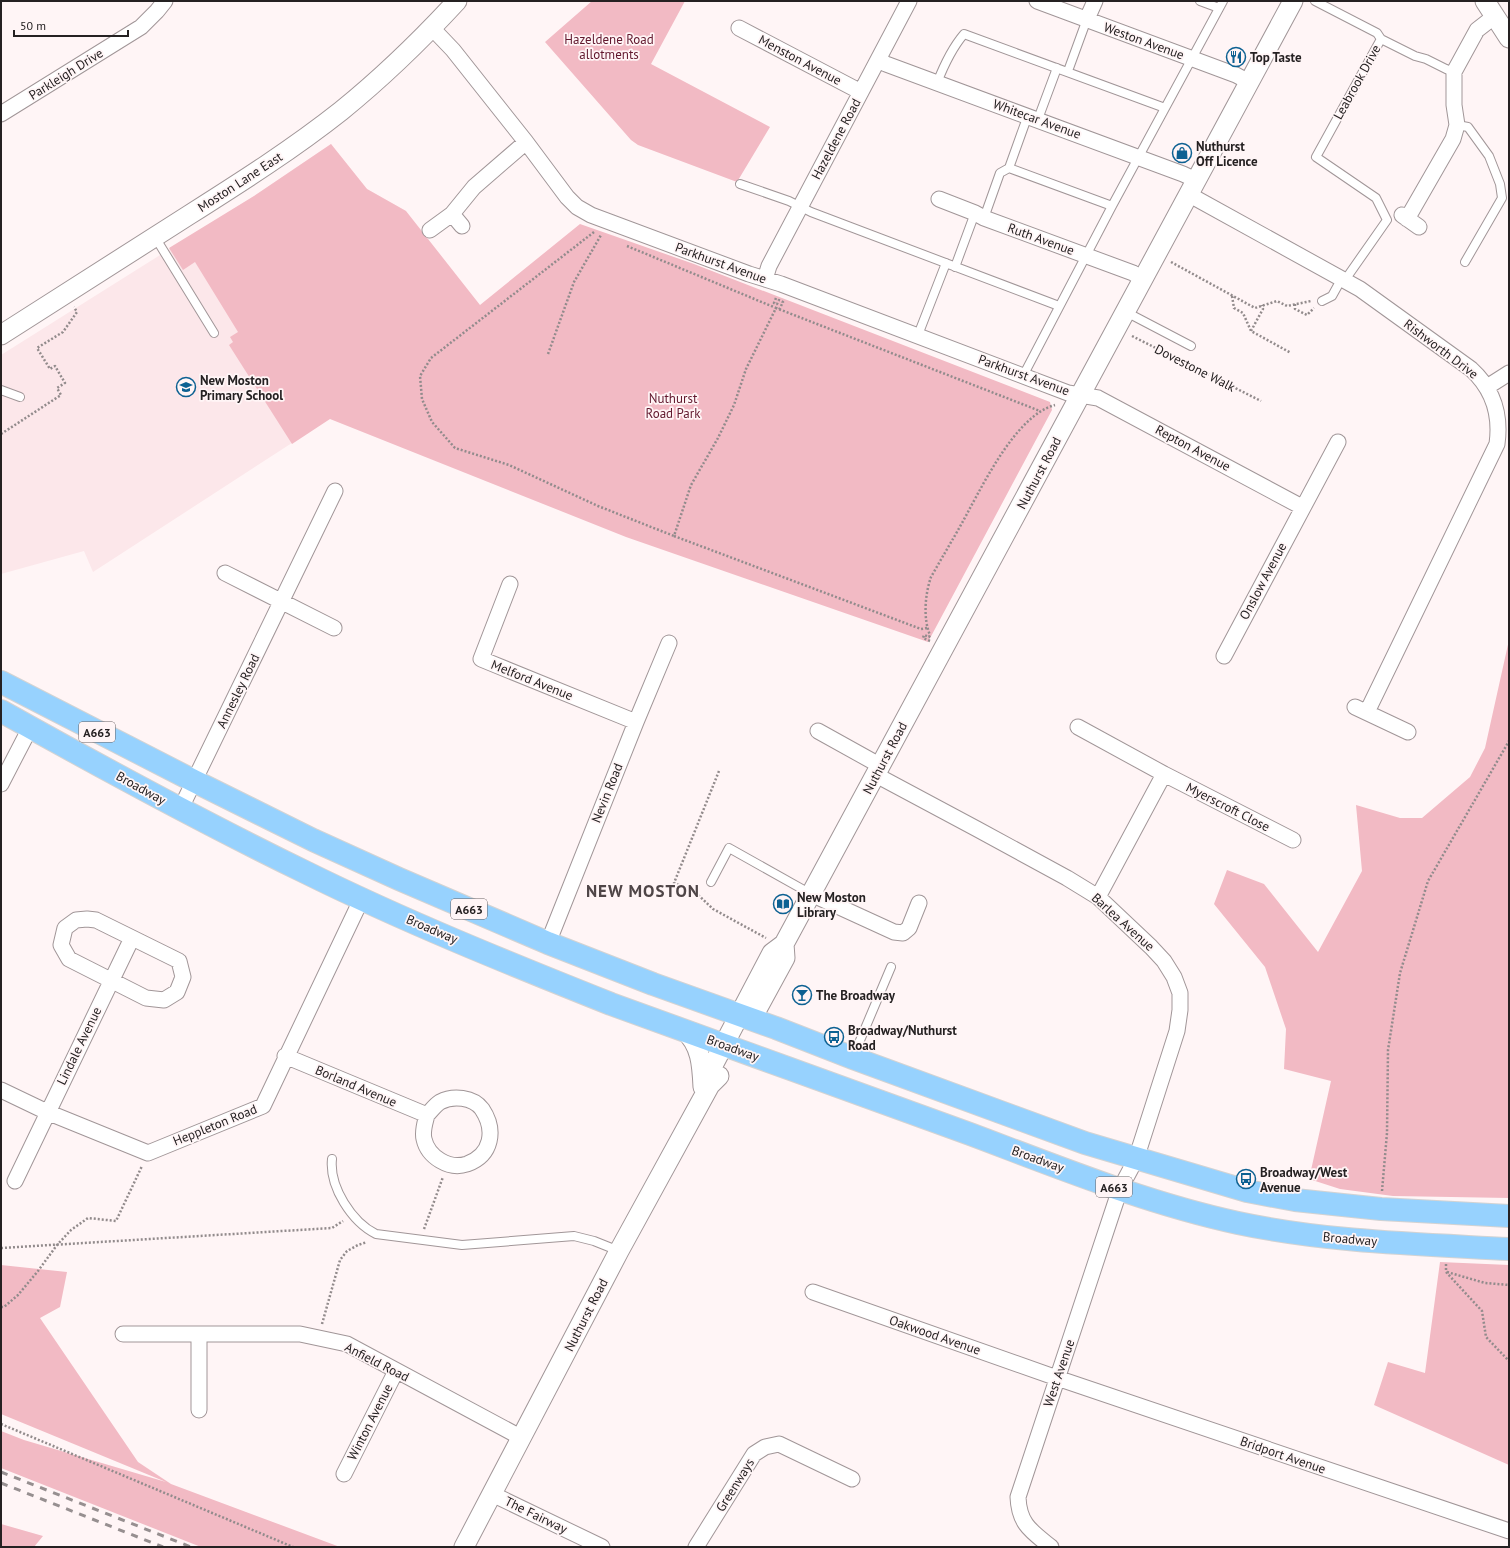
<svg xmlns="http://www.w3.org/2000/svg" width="1510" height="1548" viewBox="0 0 1510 1548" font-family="'PT Sans',sans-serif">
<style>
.built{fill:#fce7ea}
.green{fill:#f2bac4}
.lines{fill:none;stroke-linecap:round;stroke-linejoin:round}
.service-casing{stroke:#a19698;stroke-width:10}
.minor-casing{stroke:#a19698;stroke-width:17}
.tertiary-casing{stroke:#a19698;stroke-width:21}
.trunk-casing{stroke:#d3d3d3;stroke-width:24}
.path{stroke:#928b8c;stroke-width:2.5;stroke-dasharray:2 2;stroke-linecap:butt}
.service{stroke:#fff;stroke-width:8}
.minor{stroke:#fff;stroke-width:15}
.tertiary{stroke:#fff;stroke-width:19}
.trunk{stroke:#97d2fe;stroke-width:22}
.rail{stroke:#968f90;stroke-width:3;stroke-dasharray:7 7;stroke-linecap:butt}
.labels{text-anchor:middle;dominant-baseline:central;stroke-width:3.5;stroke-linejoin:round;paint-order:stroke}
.shield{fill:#fff5f6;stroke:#666162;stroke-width:1}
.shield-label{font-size:12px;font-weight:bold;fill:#252122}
.park-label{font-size:13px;fill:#61172d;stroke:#fff5f6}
.street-label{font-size:13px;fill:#252122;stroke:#fff5f6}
.poi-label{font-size:13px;font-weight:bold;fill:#252122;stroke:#fff5f6;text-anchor:start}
.district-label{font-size:17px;font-weight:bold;letter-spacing:1px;fill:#4f4547;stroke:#fff5f6}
</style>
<rect width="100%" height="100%" fill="#fff5f6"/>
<!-- built -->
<path class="built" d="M331 144 367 189 406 211 329 419 93 572 84 551 1 574V355L254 196Z"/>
<!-- green -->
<path class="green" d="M592 1H685L651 64 770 127 737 182 638 145 631 140 545 42Z
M331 144 367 189 406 211 480 305 580 224 694 264 1050 402 1052 410 928 642 626 537 330 419 292 444 229 345 233 342 230 337 238 332 195 262 183 270 169 248 254 196Z
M1509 640V1198L1393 1196 1340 1189 1309 1179 1331 1081 1284 1069 1286 1029 1265 967 1214 904 1227 870 1264 884 1318 952 1362 871 1356 805 1400 818H1422L1470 777 1485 748Z
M1440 1262 1509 1265V1465L1374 1405 1388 1362 1425 1373Z
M1 1265 67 1272 60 1307 40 1318 138 1462 171 1484 340 1547H201L1 1468V1431L24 1440 166 1482 1 1414Z
M1 1524 43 1536 34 1547H1Z"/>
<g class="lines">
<defs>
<path id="service" d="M1200 1 1219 8
M1315 1 1377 33 1381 39
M1068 71 1087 19
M937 83C944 65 952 48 964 34L1165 108
M1038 119 1057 68
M1457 125 1468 127 1489 156 1500 184 1502 198 1465 262
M1009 168 1112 206
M740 184 789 201 811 212 1059 306
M984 218 1000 173 1009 168 1028 115
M155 237 214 333
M955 267 975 213
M1345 280 1387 220 1376 198 1316 157 1381 39 1415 56 1426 59 1446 69 1454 72
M1322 301 1332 296 1342 278
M1126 312 1191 346
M918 335 946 263
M1023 376 1112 206 1223 1
M1 390 20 397
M711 882 729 848 811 894
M853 1057 891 967
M332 1159C329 1187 352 1222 376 1234L462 1245 574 1236 594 1241 619 1251"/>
<path id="minor" d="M1037 1 1236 75 1249 82
M1087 19 1095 1
M432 28 453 50 526 142 567 197 577 207 591 215 749 274 781 284 1068 393 1098 398 1302 507
M739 28 861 92
M878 60 886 64 1183 174 1196 180
M1 114 141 27 157 11 165 1
M1188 194 1360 289 1471 369C1493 389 1501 415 1497 444L1367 712
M939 199 975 213 984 218 1133 273 1143 279
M452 214 462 226
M1402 215 1419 227
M1407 219 1453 139 1457 125 1454 105V72L1477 30 1495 16
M430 230 452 214 474 187 526 142
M765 279 769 266 909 1
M1487 387 1509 373
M225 573 334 628
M510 584 481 659 636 722
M1224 656 1338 442
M1355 707 1408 732
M1078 727 1164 774 1293 840
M818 731 881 766
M876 775 977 829 1067 878 1098 897 1151 947 1164 961 1174 977 1180 993V1010L1177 1031 1136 1159 1120 1189 1018 1497C1019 1524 1031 1531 1051 1547
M1 784 30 728
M180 810 335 491
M811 894 894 932 903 933 909 928 919 903
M1098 897 1164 774
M87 919 96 920 179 961 183 977 177 992 164 1000 146 998 69 959 61 945 65 928 76 920Z
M548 943 636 722 669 643
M285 1056 427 1115C431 1111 435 1105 440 1102 453 1095 473 1097 482 1109 496 1130 492 1155 467 1164 449 1170 428 1157 424 1139 422 1131 425 1123 427 1115
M1 1090 47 1112 148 1153 263 1106 362 898
M15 1181 132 938
M813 1292 1057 1378 1509 1531
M123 1334H300L347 1344 522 1438
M199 1334V1410
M344 1474 396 1371
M492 1494 602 1547
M696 1547 754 1454 765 1447 779 1444 852 1479"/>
<path id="tertiary" d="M1485 1 1509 38
M1 335C64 295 127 255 189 215 241 182 293 149 341 111 383 77 421 40 457 1
M755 1013 785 958 784 944
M684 1030C701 1045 702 1065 703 1087
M710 1085 711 1069 772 953 784 944 811 894 1293 1
M464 1547 619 1251 710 1085 719 1076"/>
<path id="trunk" d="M1 682 194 781 313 840 399 879 548 943 653 984 776 1028 853 1058 1085 1143 1247 1191 1295 1200 1381 1209 1509 1216
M1 711C101 767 202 822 305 872 404 921 508 963 611 1004 731 1047 850 1091 970 1134 1058 1167 1146 1203 1238 1223 1327 1242 1418 1244 1509 1249"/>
</defs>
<!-- service casing -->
<use href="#service" class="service-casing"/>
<!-- minor casing -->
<use href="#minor" class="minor-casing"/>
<!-- tertiary casing -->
<use href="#tertiary" class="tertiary-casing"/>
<!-- trunk casing -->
<use href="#trunk" class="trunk-casing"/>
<!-- path -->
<path class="path" d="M594 232 431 358 420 376 422 399 432 422 455 448 509 465 598 506 674 536
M627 246 776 308
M1171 262 1255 308 1277 301 1287 306 1311 301
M1232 296 1234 308 1243 313 1251 331 1291 353
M776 298 774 303 777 304 779 300 783 302 779 310
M1295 304V309L1307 315 1314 308
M1251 331 1263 309 1262 305
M1132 336 1261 401
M548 354 574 282 601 235
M1 434 61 395 57 388 65 383 55 366 50 369 37 348 63 332 77 312 74 307
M927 628 921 629 674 536 691 485 718 438 734 405 746 369 776 308 1040 411
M930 641 923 638 924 635 929 637 930 635C923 619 925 594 931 577 940 561 949 546 958 530 979 494 1013 416 1055 405
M719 771 674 883 694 891 713 909 766 938
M1382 1191 1387 1133 1388 1050 1400 973 1428 881 1509 741
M424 1229 443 1177
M1 1248 332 1228 343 1221
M1446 1264V1272L1482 1311 1486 1337 1509 1361
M1447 1272 1485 1283 1509 1285
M1 1307H4L18 1295 38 1271 57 1245 71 1230 88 1218 116 1221 142 1166
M322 1324 340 1260 347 1251 358 1245 367 1242
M1 1424 293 1547"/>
<!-- service -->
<use href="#service" class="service"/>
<!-- minor -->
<use href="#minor" class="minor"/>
<!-- tertiary -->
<use href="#tertiary" class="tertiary"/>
<!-- trunk -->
<use href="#trunk" class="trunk"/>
<!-- rail -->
<path class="rail" d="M1 1472 191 1547
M1 1483 163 1547"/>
</g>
<!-- icons -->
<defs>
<symbol id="restaurant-ring" viewBox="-11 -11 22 22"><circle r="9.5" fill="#fff5f6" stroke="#0d6192" stroke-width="1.5"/><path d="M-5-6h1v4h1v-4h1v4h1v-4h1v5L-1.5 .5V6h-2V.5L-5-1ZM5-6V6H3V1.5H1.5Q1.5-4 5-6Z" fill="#0d6192"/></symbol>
<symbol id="shop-ring" viewBox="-11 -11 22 22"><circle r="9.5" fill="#fff5f6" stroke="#0d6192" stroke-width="1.5"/><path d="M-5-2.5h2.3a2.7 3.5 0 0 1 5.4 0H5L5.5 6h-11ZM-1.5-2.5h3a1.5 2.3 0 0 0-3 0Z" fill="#0d6192"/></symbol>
<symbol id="school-ring" viewBox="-11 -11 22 22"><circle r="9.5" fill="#fff5f6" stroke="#0d6192" stroke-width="1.5"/><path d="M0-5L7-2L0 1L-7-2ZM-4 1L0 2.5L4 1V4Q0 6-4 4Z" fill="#0d6192"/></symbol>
<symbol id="library-ring" viewBox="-11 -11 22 22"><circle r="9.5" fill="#fff5f6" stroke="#0d6192" stroke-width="1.5"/><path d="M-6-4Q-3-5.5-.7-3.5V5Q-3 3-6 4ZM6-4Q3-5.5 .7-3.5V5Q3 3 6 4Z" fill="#0d6192"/></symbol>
<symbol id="bar-ring" viewBox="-11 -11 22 22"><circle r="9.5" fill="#fff5f6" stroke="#0d6192" stroke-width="1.5"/><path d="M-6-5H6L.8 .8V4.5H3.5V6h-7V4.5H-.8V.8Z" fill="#0d6192"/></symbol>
<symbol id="bus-ring" viewBox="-11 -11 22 22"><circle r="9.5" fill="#fff5f6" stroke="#0d6192" stroke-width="1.5"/><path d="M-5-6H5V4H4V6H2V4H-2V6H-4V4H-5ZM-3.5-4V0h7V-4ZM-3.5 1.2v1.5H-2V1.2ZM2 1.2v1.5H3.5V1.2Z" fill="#0d6192"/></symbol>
</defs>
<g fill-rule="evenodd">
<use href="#restaurant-ring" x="1225" y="46" width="22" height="22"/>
<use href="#shop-ring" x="1171" y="142" width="22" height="22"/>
<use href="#school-ring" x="175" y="376" width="22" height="22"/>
<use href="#library-ring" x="772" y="893" width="22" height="22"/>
<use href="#bar-ring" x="791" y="984" width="22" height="22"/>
<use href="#bus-ring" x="823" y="1026" width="22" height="22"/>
<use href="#bus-ring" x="1235" y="1168" width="22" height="22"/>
</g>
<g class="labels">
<!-- shield labels -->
<g class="shield">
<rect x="79" y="722" width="36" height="20" rx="3"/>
<rect x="451" y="899" width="36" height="20" rx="3"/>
<rect x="1096" y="1177" width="36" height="20" rx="3"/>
</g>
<g class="shield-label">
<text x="97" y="732">A663</text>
<text x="469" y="909">A663</text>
<text x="1114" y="1187">A663</text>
</g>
<!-- park labels -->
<g class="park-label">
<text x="609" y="39">Hazeldene Road<tspan x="609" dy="15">allotments</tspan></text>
<text x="673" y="398">Nuthurst<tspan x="673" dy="15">Road Park</tspan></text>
</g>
<!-- street labels -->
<g class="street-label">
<text transform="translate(1144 41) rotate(20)">Weston Avenue</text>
<text transform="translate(800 60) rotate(28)">Menston Avenue</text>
<text transform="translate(66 74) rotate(-32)">Parkleigh Drive</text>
<text transform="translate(1357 82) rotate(-61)">Leabrook Drive</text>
<text transform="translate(1037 119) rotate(20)">Whitecar Avenue</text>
<text transform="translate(836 139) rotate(-62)">Hazeldene Road</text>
<text transform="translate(240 182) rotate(-33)">Moston Lane East</text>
<text transform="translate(1041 239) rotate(20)">Ruth Avenue</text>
<text transform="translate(721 263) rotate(20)">Parkhurst Avenue</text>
<text transform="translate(1441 349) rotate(37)">Rishworth Drive</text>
<text transform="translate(1195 368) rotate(27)">Dovestone Walk</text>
<text transform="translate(1024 375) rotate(20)">Parkhurst Avenue</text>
<text transform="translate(1193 448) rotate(28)">Repton Avenue</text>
<text transform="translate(1039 473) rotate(-62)">Nuthurst Road</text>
<text transform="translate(1263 581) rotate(-62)">Onslow Avenue</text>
<text transform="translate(532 680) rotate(22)">Melford Avenue</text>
<text transform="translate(238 691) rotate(-64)">Annesley Road</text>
<text transform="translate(885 758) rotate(-62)">Nuthurst Road</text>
<text transform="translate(141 788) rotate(29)">Broadway</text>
<text transform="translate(607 793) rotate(-68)">Nevin Road</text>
<text transform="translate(1228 807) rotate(27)">Myerscroft Close</text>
<text transform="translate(1123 922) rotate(42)">Barlea Avenue</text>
<text transform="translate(432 929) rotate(23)">Broadway</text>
<text transform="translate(79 1046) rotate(-64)">Lindale Avenue</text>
<text transform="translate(733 1048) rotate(20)">Broadway</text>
<text transform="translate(356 1086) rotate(23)">Borland Avenue</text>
<text transform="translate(215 1125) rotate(-22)">Heppleton Road</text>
<text transform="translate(1038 1159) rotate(20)">Broadway</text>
<text transform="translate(1350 1239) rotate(5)">Broadway</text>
<text transform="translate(586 1315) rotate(-63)">Nuthurst Road</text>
<text transform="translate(935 1335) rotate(19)">Oakwood Avenue</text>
<text transform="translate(377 1362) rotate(27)">Anfield Road</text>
<text transform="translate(1059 1373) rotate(-71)">West Avenue</text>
<text transform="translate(370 1422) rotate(-63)">Winton Avenue</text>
<text transform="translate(1283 1455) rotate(19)">Bridport Avenue</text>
<text transform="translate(735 1485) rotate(-58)">Greenways</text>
<text transform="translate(536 1515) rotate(26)">The Fairway</text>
</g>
<!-- poi labels -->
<g class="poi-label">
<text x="1250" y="57">Top Taste</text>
<text x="1196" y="146">Nuthurst<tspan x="1196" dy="15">Off Licence</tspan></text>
<text x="200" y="380">New Moston<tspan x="200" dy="15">Primary School</tspan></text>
<text x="797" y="897">New Moston<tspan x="797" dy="15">Library</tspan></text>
<text x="816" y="995">The Broadway</text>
<text x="848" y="1030">Broadway/Nuthurst<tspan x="848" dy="15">Road</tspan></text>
<text x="1260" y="1172">Broadway/West<tspan x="1260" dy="15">Avenue</tspan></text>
</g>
<!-- district labels -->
<g class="district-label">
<text x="643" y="891">NEW MOSTON</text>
</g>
</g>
<!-- border -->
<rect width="1510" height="1548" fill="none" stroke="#252122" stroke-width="4"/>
<!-- scale -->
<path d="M14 30v6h114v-6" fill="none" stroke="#252122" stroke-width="2"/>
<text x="20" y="30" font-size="12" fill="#252122" stroke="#fff5f6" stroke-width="3" paint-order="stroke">50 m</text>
</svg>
